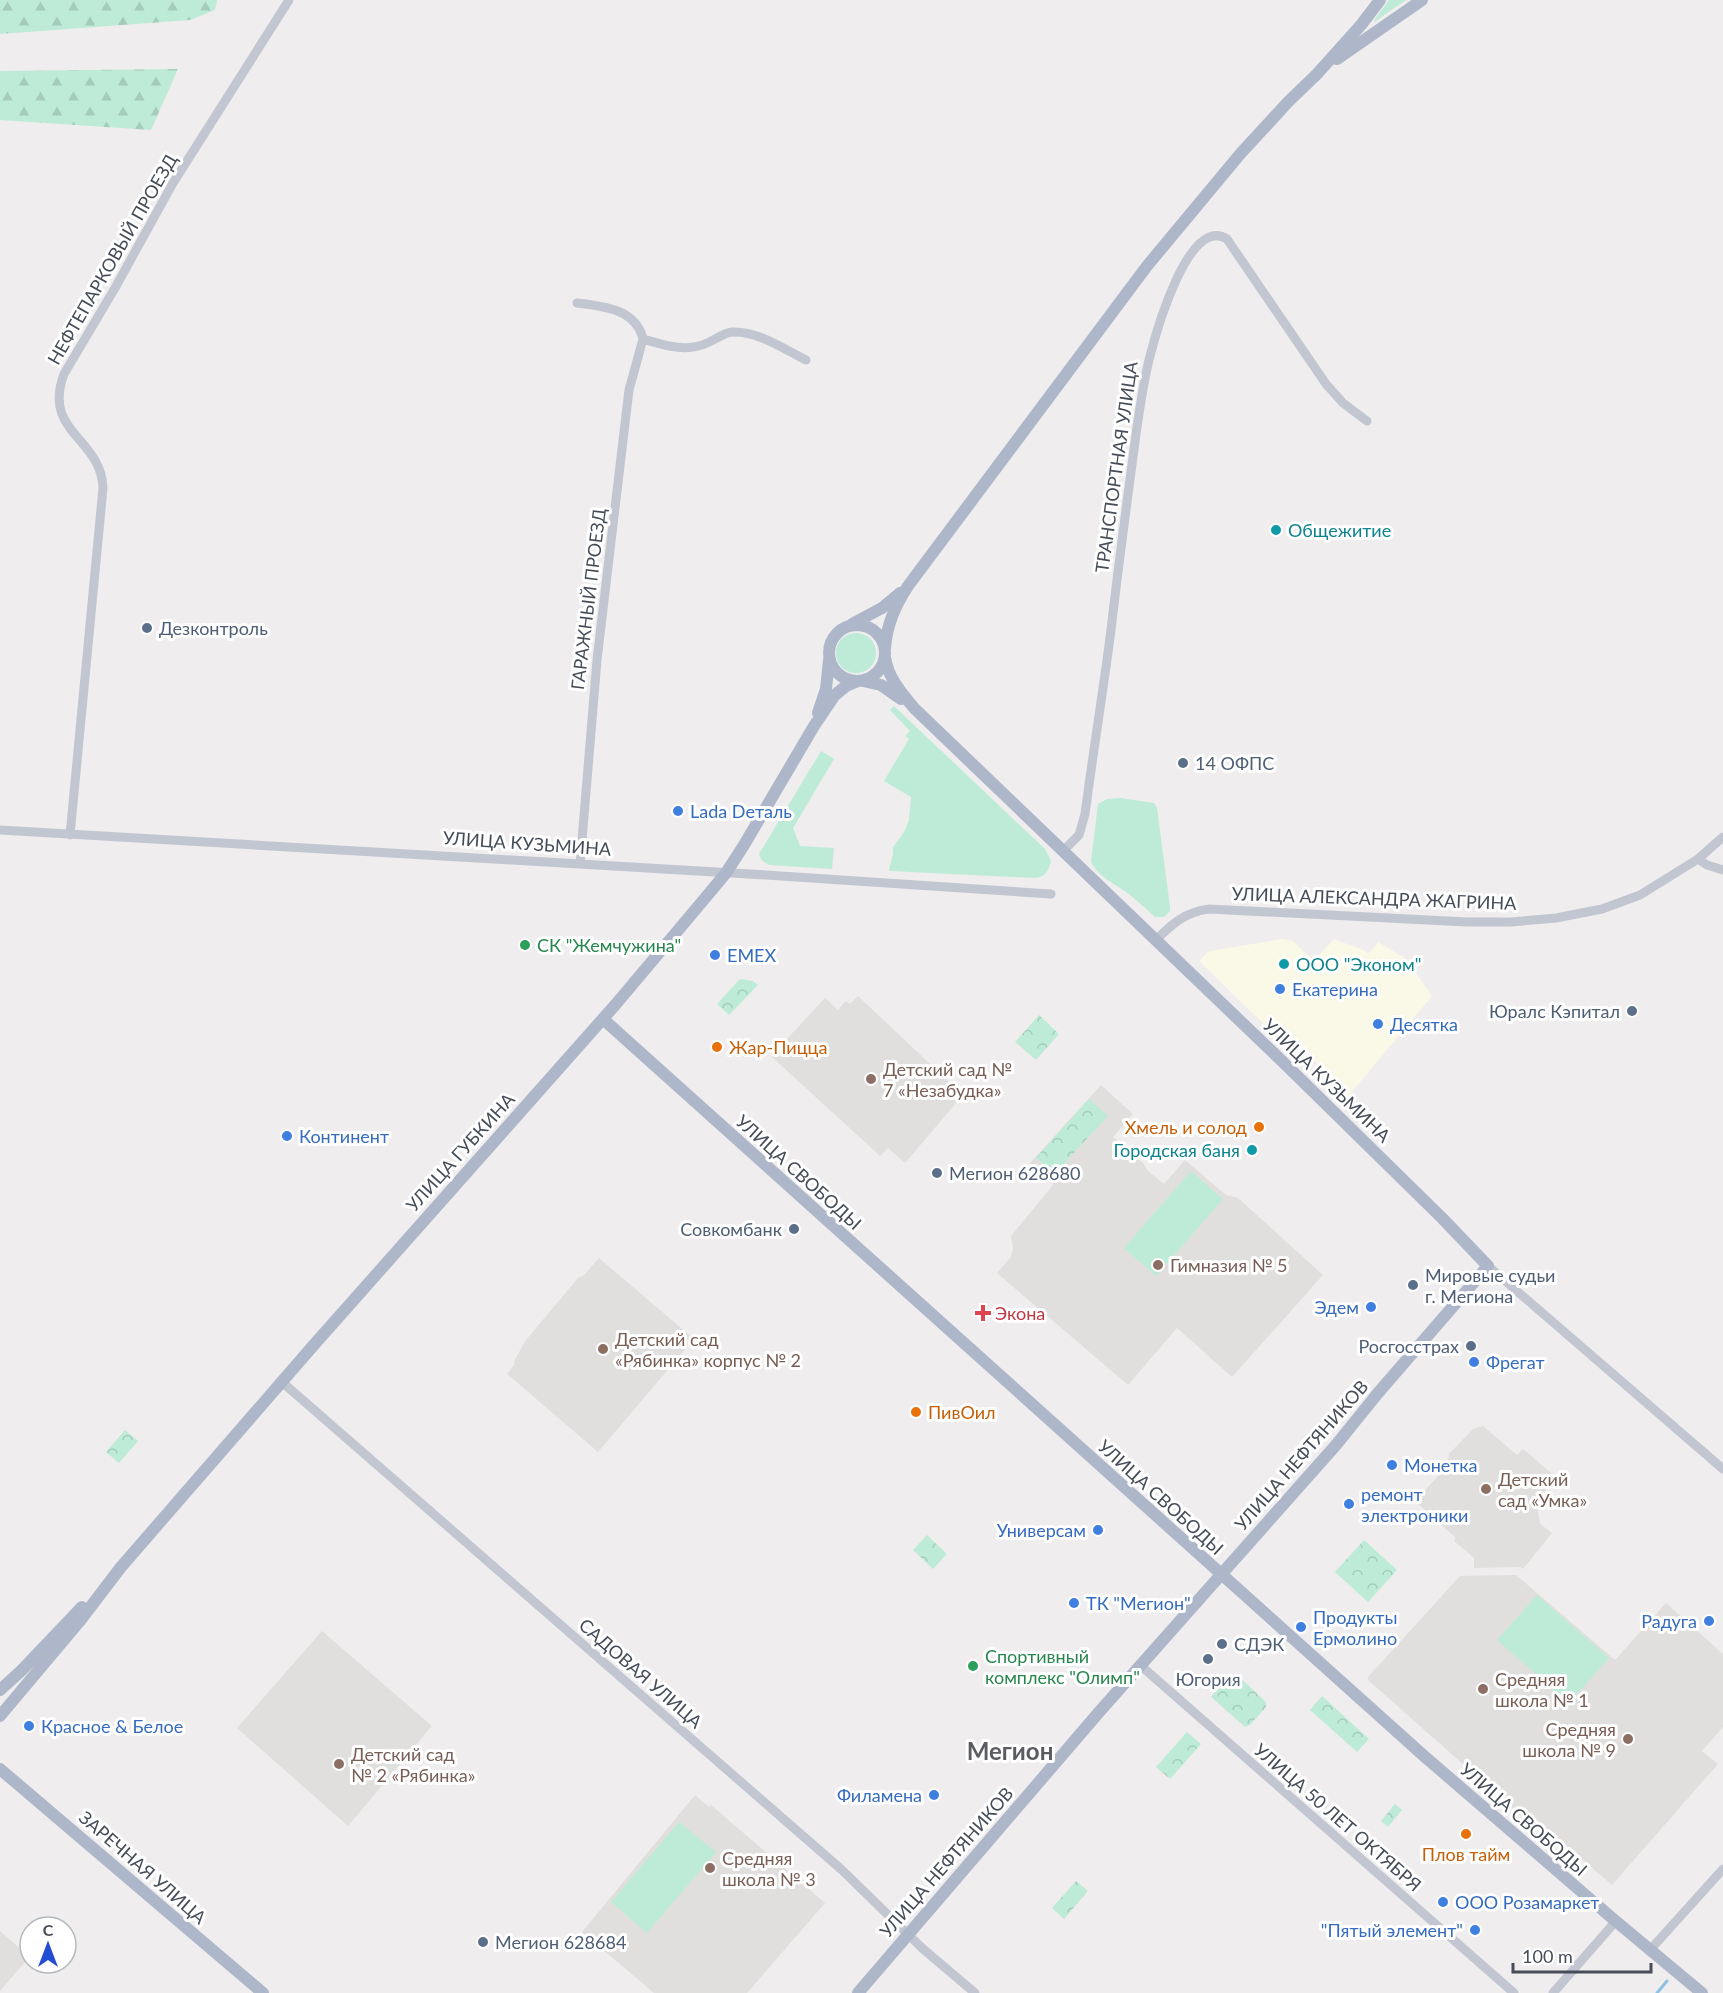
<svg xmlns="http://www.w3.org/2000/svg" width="1723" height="1993" viewBox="0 0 1723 1993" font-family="Lato,sans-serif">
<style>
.commercial{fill:#faf8e6}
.education{fill:#e0dfde}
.grass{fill:#bdebd8}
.forest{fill:url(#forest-firs)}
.park{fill:url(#park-crowns)}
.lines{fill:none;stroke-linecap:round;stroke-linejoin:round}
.stream{stroke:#8cc2e6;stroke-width:3}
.minor{stroke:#c1c6d1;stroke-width:9}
.major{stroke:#aeb7ca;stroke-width:12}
.culture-dot{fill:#0f9aa8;stroke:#fff;stroke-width:2}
.service-dot{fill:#5c6f8a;stroke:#fff;stroke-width:2}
.shop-dot{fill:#3f7fe0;stroke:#fff;stroke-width:2}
.leisure-dot{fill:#2e9e5b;stroke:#fff;stroke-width:2}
.food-dot{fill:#e8710a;stroke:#fff;stroke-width:2}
.education-dot{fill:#8d6e63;stroke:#fff;stroke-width:2}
.health-dot{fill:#e0444e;stroke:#fff;stroke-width:2}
.labels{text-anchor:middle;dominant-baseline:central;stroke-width:6;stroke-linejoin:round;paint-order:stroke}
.street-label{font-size:18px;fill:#464d59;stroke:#fff}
.culture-label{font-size:18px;fill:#0d838f;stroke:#fff;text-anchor:start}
.service-label{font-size:18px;fill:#4e5e75;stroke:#fff;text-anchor:start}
.shop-label{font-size:18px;fill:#366cbe;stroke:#fff;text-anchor:start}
.leisure-label{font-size:18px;fill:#27864d;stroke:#fff;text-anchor:start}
.food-label{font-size:18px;fill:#c56008;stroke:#fff;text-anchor:start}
.education-label{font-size:18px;fill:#785e54;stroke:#fff;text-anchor:start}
.health-label{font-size:18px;fill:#be3a42;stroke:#fff;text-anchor:start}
.district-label{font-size:24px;font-weight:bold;fill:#5a5c61;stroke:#fff}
</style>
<defs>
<pattern id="forest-firs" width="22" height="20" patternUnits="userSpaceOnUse" patternTransform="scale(1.5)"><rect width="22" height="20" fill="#bdebd8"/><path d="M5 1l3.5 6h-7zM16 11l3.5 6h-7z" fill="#a4cbbc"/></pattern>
<pattern id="park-crowns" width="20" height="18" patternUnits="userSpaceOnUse" patternTransform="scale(1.5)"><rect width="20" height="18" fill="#bdebd8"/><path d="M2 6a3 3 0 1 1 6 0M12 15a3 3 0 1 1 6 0" fill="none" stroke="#a4cbbc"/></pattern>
</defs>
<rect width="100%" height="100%" fill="#efeded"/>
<!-- commercial -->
<path class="commercial" d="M1282 939 1293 941 1314 961 1334 939 1366 951 1368 954 1378 942 1405 958 1432 996 1350 1094 1348 1107 1342 1096 1325 1079 1324 1070 1289 1036 1285 1040 1272 1032 1199 961 1209 951Z"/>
<!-- education -->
<path class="education" d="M858 996 963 1095 905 1163 888 1148 880 1156 771 1056 825 998 838 1010 846 1001 850 1004Z
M1101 1085 1133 1114 1113 1137 1143 1163 1148 1171 1164 1184 1185 1160 1226 1195 1238 1198 1323 1275 1232 1377 1177 1328 1128 1385 997 1273 1011 1257 1013 1248 1011 1236 1053 1185 1030 1163Z
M599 1258 694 1339 598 1452 507 1374 514 1365 515 1359 526 1340 578 1278 584 1275Z
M1483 1426 1517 1455 1523 1449 1557 1478 1536 1501 1540 1524 1552 1533 1523 1569 1520 1567 1474 1568V1558L1454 1541 1456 1538 1415 1501 1448 1465 1449 1454 1473 1429Z
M1516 1575 1615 1660 1666 1603 1723 1654V1727L1702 1751 1718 1764 1612 1885 1531 1815H1528L1525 1819 1368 1680V1677L1460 1576Z
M322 1631 432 1726 348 1826 237 1728Z
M695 1795 709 1807 711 1805 825 1903 747 1993H654L582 1932Z
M0 1931 25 1953V1962L0 1991Z"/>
<!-- grass -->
<path class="grass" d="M1389 0H1406L1374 22 1375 19Z
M836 653a20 20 0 1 1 40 0a20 20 0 1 1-40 0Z
M894 706 1045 849 1051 861C1049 869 1046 877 1036 878L890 871 889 869 893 854V847L904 832 909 820 911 797 884 781 909 739 905 736 910 731 890 710Z
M821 751 834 759 793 828 800 846 834 848 832 869 770 865C764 863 761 861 759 854Z
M1120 798 1154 803 1157 808 1170 907V911L1164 917H1155C1146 909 1137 900 1126 892 1114 883 1098 877 1091 862L1098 804 1107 799Z
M1191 1171 1223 1199 1156 1276 1124 1248Z
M1537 1595 1609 1658 1569 1703 1497 1640Z
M679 1822 716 1852 647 1933 611 1902Z"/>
<!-- forest -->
<path class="forest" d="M0 0H217L215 10 190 20 0 34Z
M178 69 151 130 0 120V71Z"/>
<!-- park -->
<path class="park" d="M740 979 753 981 758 985 729 1015 717 1004Z
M1039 1015 1059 1034 1036 1060 1015 1042Z
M1089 1099 1108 1116 1054 1174 1036 1158Z
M125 1430 138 1441 119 1463 106 1452Z
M927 1535 947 1554 933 1569 913 1550Z
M1364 1540 1397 1570 1368 1602 1335 1572Z
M1236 1674 1266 1702V1707L1250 1725 1245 1727 1211 1697 1230 1675Z
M1322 1696 1369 1739 1357 1752 1310 1710Z
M1187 1732 1201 1744 1170 1779 1156 1767Z
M1395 1804 1402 1810 1388 1827 1381 1821Z
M1076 1881 1088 1891 1064 1919 1052 1908Z"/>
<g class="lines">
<!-- stream -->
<path class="stream" d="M1657 1993 1667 1981"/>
<!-- minor -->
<path class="minor" d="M577 303C603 306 636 309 643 339 664 345 686 353 707 343 715 340 723 333 732 332 758 331 784 349 806 360
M0 830 766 875 1051 894
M70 835 103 488C101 437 42 433 64 374L115 288 173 183 289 0
M1063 851 1079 835 1085 814C1093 753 1103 692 1111 630 1117 577 1124 525 1131 472 1136 435 1140 397 1149 360 1155 336 1188 214 1227 239L1326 384 1343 403 1367 421
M1698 859 1707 865 1723 870
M580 864 597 660 626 415 629 390 643 339
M1156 940C1172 924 1185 912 1209 909L1467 922H1511L1556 918 1602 909 1640 895 1698 859 1723 837
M1488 1266 1723 1469
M282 1382 842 1870 922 1948 975 1993
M1140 1665 1514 1993
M1650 1950 1723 1869
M1553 1993 1616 1921"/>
<!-- major -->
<path class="major" d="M1337 59 1422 0
M852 624 882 608 900 593
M829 653a28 28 0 1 1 56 0a28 28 0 1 1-56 0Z
M885 648C887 624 895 606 908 586L1147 266 1241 153 1288 102 1317 74 1361 25 1380 0
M863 681 881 685 901 699
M818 713 826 689 829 660
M603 1019 1424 1756 1612 1918 1702 1993
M0 1690 22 1670 82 1607
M0 1716 79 1622 121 1567 312 1347 616 1004 706 897 726 873 744 845 814 726 835 695 846 686 858 681
M0 1769 263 1993
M858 1993 1100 1711 1336 1445 1378 1393 1488 1266 1442 1218 1285 1064 914 708C901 692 888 678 885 657"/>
</g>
<!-- markers -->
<g class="culture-dot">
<circle cx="1276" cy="530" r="6"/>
<circle cx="1284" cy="964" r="6"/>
<circle cx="1252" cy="1150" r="6"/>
</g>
<g class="service-dot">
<circle cx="147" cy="628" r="6"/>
<circle cx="1183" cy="763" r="6"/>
<circle cx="1632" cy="1011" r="6"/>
<circle cx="937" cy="1173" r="6"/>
<circle cx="794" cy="1229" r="6"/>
<circle cx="1413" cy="1285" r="6"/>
<circle cx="1471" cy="1346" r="6"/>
<circle cx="1222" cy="1644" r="6"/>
<circle cx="1208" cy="1659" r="6"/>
<circle cx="483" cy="1942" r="6"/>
</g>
<g class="shop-dot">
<circle cx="678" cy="811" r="6"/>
<circle cx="715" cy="955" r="6"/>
<circle cx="1280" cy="989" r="6"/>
<circle cx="1378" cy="1024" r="6"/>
<circle cx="287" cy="1136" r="6"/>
<circle cx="1371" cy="1307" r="6"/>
<circle cx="1474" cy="1362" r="6"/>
<circle cx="1392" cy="1465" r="6"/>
<circle cx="1349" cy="1504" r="6"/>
<circle cx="1098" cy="1530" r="6"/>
<circle cx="1074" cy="1603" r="6"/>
<circle cx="1709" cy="1621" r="6"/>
<circle cx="1301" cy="1627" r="6"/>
<circle cx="29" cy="1726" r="6"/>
<circle cx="934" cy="1795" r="6"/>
<circle cx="1443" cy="1902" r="6"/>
<circle cx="1475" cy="1930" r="6"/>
</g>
<g class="leisure-dot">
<circle cx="525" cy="945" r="6"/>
<circle cx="973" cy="1666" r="6"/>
</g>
<g class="food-dot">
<circle cx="717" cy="1047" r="6"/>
<circle cx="1259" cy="1127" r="6"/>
<circle cx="916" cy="1412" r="6"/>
<circle cx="1466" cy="1834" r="6"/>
</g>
<g class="education-dot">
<circle cx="871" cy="1079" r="6"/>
<circle cx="1158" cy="1265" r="6"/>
<circle cx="603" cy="1349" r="6"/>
<circle cx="1486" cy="1489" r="6"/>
<circle cx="1483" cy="1689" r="6"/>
<circle cx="1628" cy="1739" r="6"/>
<circle cx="339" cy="1764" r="6"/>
<circle cx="710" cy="1868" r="6"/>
</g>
<path class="health-dot" d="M980 1304h6v6h6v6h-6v6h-6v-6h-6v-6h6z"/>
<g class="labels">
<!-- street labels -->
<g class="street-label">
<text transform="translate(112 259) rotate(-60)">НЕФТЕПАРКОВЫЙ ПРОЕЗД</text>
<text transform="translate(1116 467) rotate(-82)">ТРАНСПОРТНАЯ УЛИЦА</text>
<text transform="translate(588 599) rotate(-83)">ГАРАЖНЫЙ ПРОЕЗД</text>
<text transform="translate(527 843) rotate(4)">УЛИЦА КУЗЬМИНА</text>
<text transform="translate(1374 898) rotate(2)">УЛИЦА АЛЕКСАНДРА ЖАГРИНА</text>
<text transform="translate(1327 1080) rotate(44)">УЛИЦА КУЗЬМИНА</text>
<text transform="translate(460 1152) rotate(-48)">УЛИЦА ГУБКИНА</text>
<text transform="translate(799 1172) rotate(42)">УЛИЦА СВОБОДЫ</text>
<text transform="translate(1301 1455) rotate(-49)">УЛИЦА НЕФТЯНИКОВ</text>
<text transform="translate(1161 1497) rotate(42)">УЛИЦА СВОБОДЫ</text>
<text transform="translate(641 1673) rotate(41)">САДОВАЯ УЛИЦА</text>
<text transform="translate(1338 1817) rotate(41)">УЛИЦА 50 ЛЕТ ОКТЯБРЯ</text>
<text transform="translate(1524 1819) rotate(41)">УЛИЦА СВОБОДЫ</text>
<text transform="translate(946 1862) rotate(-49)">УЛИЦА НЕФТЯНИКОВ</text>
<text transform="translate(143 1867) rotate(41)">ЗАРЕЧНАЯ УЛИЦА</text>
</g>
<!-- culture labels -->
<g class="culture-label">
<text x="1288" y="530">Общежитие</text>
<text x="1296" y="964">ООО "Эконом"</text>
<text x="1240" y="1150" text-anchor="end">Городская баня</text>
</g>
<!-- service labels -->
<g class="service-label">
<text x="159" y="628">Дезконтроль</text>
<text x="1195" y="763">14 ОФПС</text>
<text x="1620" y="1011" text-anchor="end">Юралс Кэпитал</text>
<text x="949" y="1173">Мегион 628680</text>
<text x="782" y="1229" text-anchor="end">Совкомбанк</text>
<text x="1425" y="1275">Мировые судьи<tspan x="1425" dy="21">г. Мегиона</tspan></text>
<text x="1459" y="1346" text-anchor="end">Росгосстрах</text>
<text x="1234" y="1644">СДЭК</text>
<text x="1208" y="1679" text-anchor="middle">Югория</text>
<text x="495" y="1942">Мегион 628684</text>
</g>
<!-- shop labels -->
<g class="shop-label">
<text x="690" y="811">Lada Dеталь</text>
<text x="727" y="955">EMEX</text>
<text x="1292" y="989">Екатерина</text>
<text x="1390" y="1024">Десятка</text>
<text x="299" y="1136">Континент</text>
<text x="1359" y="1307" text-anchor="end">Эдем</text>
<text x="1486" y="1362">Фрегат</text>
<text x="1404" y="1465">Монетка</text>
<text x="1361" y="1494">ремонт<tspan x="1361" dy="21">электроники</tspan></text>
<text x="1086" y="1530" text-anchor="end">Универсам</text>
<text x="1086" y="1603">ТК "Мегион"</text>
<text x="1313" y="1617">Продукты<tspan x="1313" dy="21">Ермолино</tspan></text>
<text x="1697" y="1621" text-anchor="end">Радуга</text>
<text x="41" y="1726">Красное &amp; Белое</text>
<text x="922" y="1795" text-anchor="end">Филамена</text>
<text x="1455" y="1902">ООО Розамаркет</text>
<text x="1463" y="1930" text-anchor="end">"Пятый элемент"</text>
</g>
<!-- leisure labels -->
<g class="leisure-label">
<text x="537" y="945">СК "Жемчужина"</text>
<text x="985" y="1656">Спортивный<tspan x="985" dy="21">комплекс "Олимп"</tspan></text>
</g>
<!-- food labels -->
<g class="food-label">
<text x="729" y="1047">Жар-Пицца</text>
<text x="1247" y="1127" text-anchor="end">Хмель и солод</text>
<text x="928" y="1412">ПивОил</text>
<text x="1466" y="1854" text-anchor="middle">Плов тайм</text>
</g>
<!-- education labels -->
<g class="education-label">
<text x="883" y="1069">Детский сад №<tspan x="883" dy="21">7 «Незабудка»</tspan></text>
<text x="1170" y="1265">Гимназия № 5</text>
<text x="615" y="1339">Детский сад<tspan x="615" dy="21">«Рябинка» корпус № 2</tspan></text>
<text x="1498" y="1479">Детский<tspan x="1498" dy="21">сад «Умка»</tspan></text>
<text x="1495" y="1679">Средняя<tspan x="1495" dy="21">школа № 1</tspan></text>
<text x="1616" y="1729" text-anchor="end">Средняя<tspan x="1616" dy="21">школа № 9</tspan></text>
<text x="351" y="1754">Детский сад<tspan x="351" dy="21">№ 2 «Рябинка»</tspan></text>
<text x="722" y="1858">Средняя<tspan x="722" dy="21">школа № 3</tspan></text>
</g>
<!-- health labels -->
<g class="health-label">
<text x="995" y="1313">Экона</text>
</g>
<!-- district labels -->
<g class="district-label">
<text x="1010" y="1750">Мегион</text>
</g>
</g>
<!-- north arrow -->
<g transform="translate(48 1945)"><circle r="28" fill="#ffffff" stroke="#b5b8bd" stroke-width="1.5"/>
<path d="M0-4.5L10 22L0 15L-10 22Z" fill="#234ed3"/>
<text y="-9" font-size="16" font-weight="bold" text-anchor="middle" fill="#464d59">С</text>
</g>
<!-- scale -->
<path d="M1513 1963v9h138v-9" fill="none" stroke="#464d59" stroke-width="3"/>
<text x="1522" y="1963" font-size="18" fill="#464d59" stroke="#ffffff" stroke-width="4.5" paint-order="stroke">100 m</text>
</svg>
